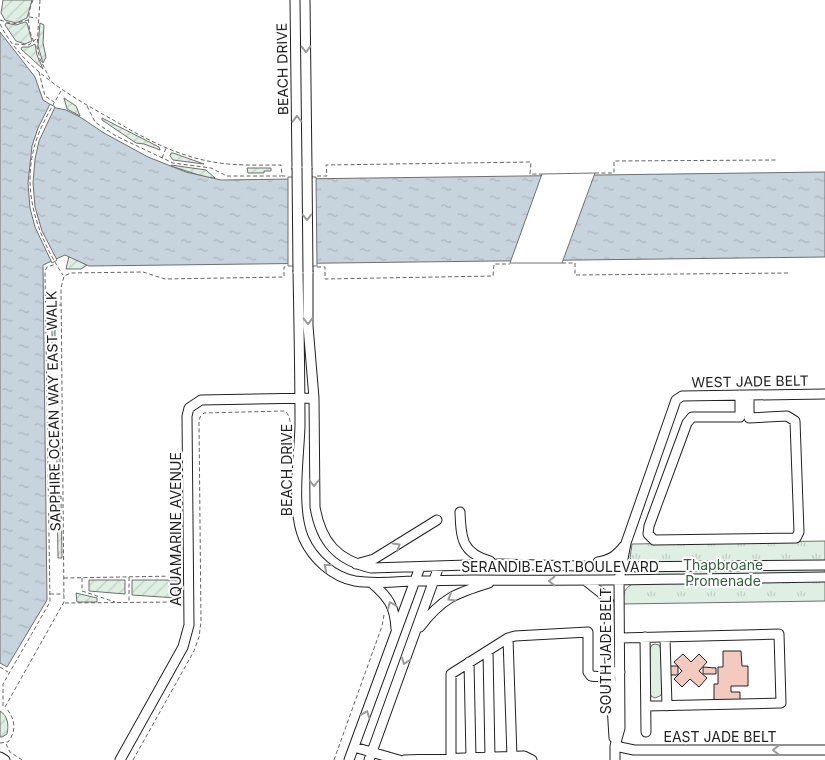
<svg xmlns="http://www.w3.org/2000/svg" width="825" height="760" viewBox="0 0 825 760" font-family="Inter,sans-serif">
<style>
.grass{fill:#e0efe3;stroke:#6f6f6f}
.park{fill:url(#park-tufts);stroke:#6f6f6f}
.garden{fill:url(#garden-furrows);stroke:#6f6f6f}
.water{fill:url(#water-ripples);stroke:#6f6f6f}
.pier{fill:#fff;stroke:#6f6f6f}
.building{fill:#f3c9c0;stroke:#222}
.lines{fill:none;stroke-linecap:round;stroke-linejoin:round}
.minor-casing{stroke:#222;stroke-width:11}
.path{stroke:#646464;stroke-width:1;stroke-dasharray:4 2.5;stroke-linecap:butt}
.minor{stroke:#fff;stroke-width:9}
.minor-bridge-casing{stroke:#222;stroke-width:11;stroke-linecap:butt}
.minor-bridge{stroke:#fff;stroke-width:9}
.oneway{stroke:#9c9c9c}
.labels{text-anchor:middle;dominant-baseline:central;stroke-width:4;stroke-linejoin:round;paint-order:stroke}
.street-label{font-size:14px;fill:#222;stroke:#fff}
.park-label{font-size:14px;fill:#2f5e38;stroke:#fff}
</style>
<defs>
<pattern id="park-tufts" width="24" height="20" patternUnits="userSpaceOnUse" patternTransform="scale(1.25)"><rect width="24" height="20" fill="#e0efe3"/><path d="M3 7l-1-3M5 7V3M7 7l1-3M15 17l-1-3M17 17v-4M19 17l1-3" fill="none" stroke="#c0cdc2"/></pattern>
<pattern id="garden-furrows" width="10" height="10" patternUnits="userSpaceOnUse" patternTransform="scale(1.25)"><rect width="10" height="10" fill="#e0efe3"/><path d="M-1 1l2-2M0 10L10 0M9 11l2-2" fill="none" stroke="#c0cdc2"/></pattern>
<pattern id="water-ripples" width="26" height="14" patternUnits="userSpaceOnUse" patternTransform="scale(1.25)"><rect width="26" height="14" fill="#c7d3dd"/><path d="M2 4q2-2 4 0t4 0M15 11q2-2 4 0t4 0" fill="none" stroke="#abb5bd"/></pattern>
</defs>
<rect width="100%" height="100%" fill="#fff"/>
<!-- grass -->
<path class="grass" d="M655 644 659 645 661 649 662 693 660 696 655 698 651 696 650 693V649L652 645Z"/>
<!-- park -->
<path class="park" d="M825 541V601L621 604C623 590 627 585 640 581V565L632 561 630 558 632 544Z"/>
<!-- garden -->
<path class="garden" d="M3 0H32L27 18 16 23 5 20 1 13Z
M25 22 27 23 32 41 25 44 16 41 5 25 6 23 16 25Z
M40 23 44 25 43 43 46 57 43 63 38 46Z
M35 44 37 55 43 69 21 49 22 47H29Z
M64 98 76 106 80 116 67 109Z
M102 118 159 147 160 150 144 144 136 143 102 120Z
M171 153H173L204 164 173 160 170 156Z
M171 165 206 170 215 178H208L171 166Z
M247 168H271V171H264V173H248Z
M69 256 87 265 81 269H66Z
M52 324H55V364L52 365Z
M59 431 60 432V478H57V439Z
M57 496H61L62 558H58Z
M89 580H125V594L89 591Z
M132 580H176V598L132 595Z
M76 593 97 598V602H77Z
M0 711C8 716 9 725 7 734L2 737H0Z"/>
<!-- water -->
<path class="water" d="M0 32 35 77 43 100 56 108 66 110 80 117 104 133 148 157 186 172 221 180 825 172V257L89 266 65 255 43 265 47 600 7 667 0 663Z"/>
<!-- pier -->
<path class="pier" d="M50 104 55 107 39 141 35 159 33 183 35 207 42 231 57 260 52 263 35 227 30 208 28 183 32 146 38 128Z
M595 173 562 263H510L542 174Z
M288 177H316L317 266H288Z"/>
<!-- building -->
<path class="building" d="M723 651H741L742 666H748V686H731V692H740V701L714 702V684H718V667H723Z
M683 654 691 662 699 654 707 662 699 671 707 678 699 687 690 679 682 687 674 679 682 671 674 662Z
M667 666H678V675H667Z
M703 667 716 668V674H703Z"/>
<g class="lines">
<defs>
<path id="minor" d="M295 0 297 168
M305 0 307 168
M298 272C299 323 300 375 300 426 299 458 291 510 304 539 313 559 333 577 355 581 374 584 393 582 412 581 432 581 452 580 473 580 590 581 708 579 825 577
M308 272V326L314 398 315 507C321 542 337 560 371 568L500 564 621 567 825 565
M740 395V417H692L687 423 649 526 648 534 654 540 796 538 799 532 795 421 787 416 749 418V395
M460 512C461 539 462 553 490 561
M598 562C610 560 616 556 624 546
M356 564 374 559 437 520
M586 581 605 596 609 603 610 672 614 738
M372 583C388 597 395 606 396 629
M420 627C442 598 456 593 489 583
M645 637 646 732
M665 637 667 706
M620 638 779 634 781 703 646 706
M488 651 490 757
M469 662 471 758
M615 746 634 750H825
M354 747 399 760
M0 757 5 760
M512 757 508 638 515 636 588 632V672L591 676C599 677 604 677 610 672H620
M120 760 183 647 189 625 187 416 189 408 201 400 314 398
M349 760 420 567
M369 760 439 566
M404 760 524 756 532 760
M451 760V674L508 638
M615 760V746L620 728 619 580 626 543 676 400 682 396 825 394"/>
</defs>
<!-- minor casing -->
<use href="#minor" class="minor-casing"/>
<!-- path -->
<path class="path" d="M33 0C27 14 27 28 34 42
M40 0 37 47 40 59 50 79
M29 17 37 18
M0 20 13 24 28 20
M0 24C23 70 72 97 115 121 145 139 178 156 213 162 235 166 259 165 281 165L282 176H288
M15 44 29 45 36 39
M39 72 45 96 54 102
M61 91C54 103 47 115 41 128 18 180 34 231 63 275
M87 106 95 122 116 136 173 163 211 168 227 176H281
M162 158 166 148
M595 173H614V161L777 160
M317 176H327L326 165 531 162 530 174H542
M562 263H575V275L788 273
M317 267H325V279L493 276 494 264H510
M46 305H61
M49 487 62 486
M288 494V512
M129 577V603
M64 578 177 576
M82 578V591L115 602
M50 594H64
M65 603 178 602 177 576
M0 667 8 672
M3 706V684L50 602 45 271 47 267 56 264
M5 707 64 602 61 288 64 276 71 273 143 272 165 279 284 277V267H288
M0 743 8 742C17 731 15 718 6 708
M6 744 10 752 22 760
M133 760 194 651 199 637 201 622 199 423 200 417 204 413 285 411C295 419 289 448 289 460
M334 760 382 626 384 615"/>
<!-- minor -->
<use href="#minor" class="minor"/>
<defs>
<path id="minor-bridge" d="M297 168 298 272
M307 168 308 272"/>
</defs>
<!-- minor-bridge casing -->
<use href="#minor-bridge" class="minor-bridge-casing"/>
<!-- minor-bridge -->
<use href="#minor-bridge" class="minor-bridge"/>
</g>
<!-- one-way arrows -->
<defs><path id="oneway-chevron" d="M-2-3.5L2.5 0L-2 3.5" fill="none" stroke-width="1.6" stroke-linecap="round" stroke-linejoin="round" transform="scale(1.25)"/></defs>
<g class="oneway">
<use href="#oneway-chevron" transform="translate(306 49) rotate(89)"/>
<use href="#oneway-chevron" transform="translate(297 119) rotate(-91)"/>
<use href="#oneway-chevron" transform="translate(307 217) rotate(90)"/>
<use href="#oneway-chevron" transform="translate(308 321) rotate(89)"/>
<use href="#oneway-chevron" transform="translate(314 483) rotate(90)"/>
<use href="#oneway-chevron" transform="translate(397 546) rotate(-31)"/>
<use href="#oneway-chevron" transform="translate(327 567) rotate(-142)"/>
<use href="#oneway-chevron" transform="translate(552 581) rotate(-180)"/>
<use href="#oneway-chevron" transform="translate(451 598) rotate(149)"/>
<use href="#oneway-chevron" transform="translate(391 605) rotate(-114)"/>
<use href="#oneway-chevron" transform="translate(405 661) rotate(110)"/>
<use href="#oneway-chevron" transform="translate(366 714) rotate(-70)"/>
<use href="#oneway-chevron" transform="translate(776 750) rotate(180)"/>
</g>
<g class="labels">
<!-- street labels -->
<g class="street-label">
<text transform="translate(282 69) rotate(-91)">BEACH DRIVE</text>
<text transform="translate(750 381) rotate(-1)">WEST JADE BELT</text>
<text transform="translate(53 411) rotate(-91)">SAPPHIRE OCEAN WAY EAST WALK</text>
<text transform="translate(286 470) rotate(-90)">BEACH DRIVE</text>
<text transform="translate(175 529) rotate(-90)">AQUAMARINE AVENUE</text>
<text x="560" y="566">SERANDIB EAST BOULEVARD</text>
<text transform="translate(605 651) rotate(-90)">SOUTH JADE BELT</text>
<text x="720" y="736">EAST JADE BELT</text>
</g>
<!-- park labels -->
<g class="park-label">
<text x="723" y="564">Thapbroane<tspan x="723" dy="16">Promenade</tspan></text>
</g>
</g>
</svg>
